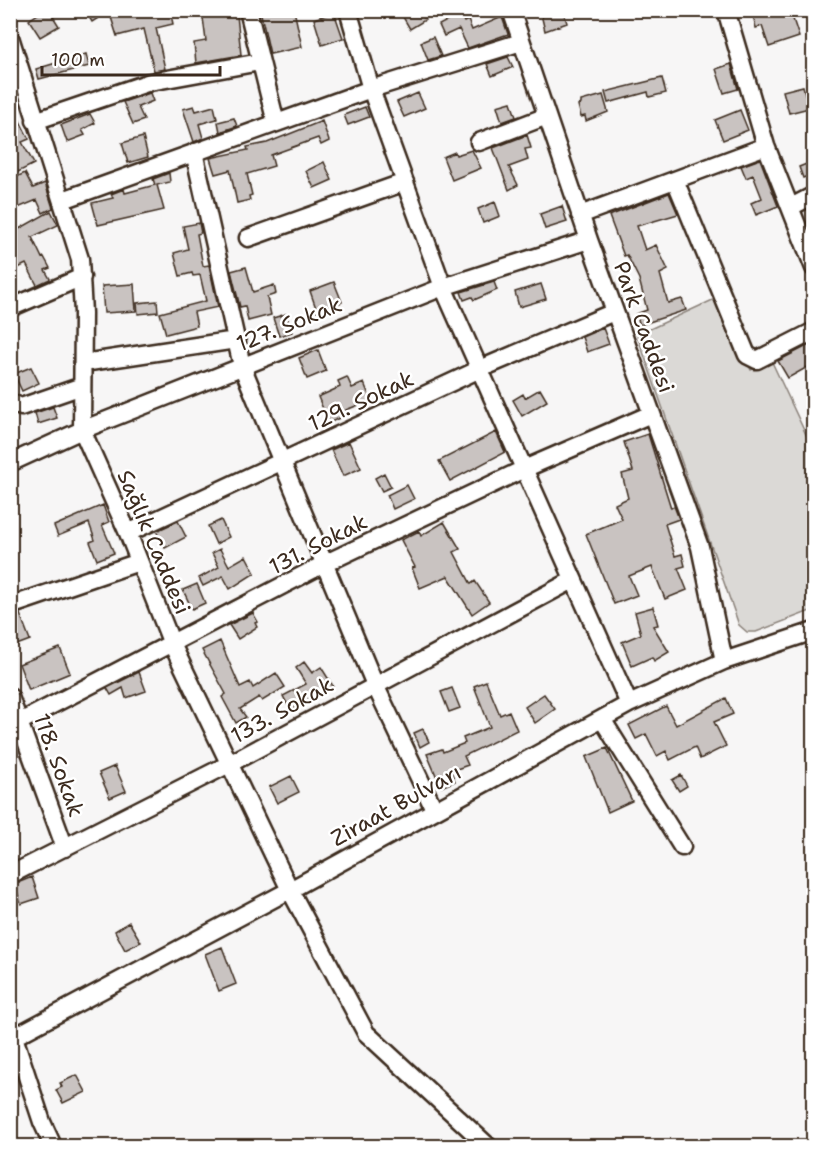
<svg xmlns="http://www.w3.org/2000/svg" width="824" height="1157" viewBox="0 0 824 1157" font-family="'Shantell Sans',sans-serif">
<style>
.green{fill:#dbd9d6;stroke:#8b827a;stroke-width:1.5}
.building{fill:#c9c3c1;stroke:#3b2a1e;stroke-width:1.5}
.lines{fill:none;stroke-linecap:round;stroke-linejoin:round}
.minor-casing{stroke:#3b2a1e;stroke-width:21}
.minor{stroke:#fff;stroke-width:16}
.labels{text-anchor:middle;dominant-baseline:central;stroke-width:5;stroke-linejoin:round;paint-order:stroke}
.street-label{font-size:22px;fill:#3b2a1e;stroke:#fff}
</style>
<rect width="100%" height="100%" fill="#f7f6f6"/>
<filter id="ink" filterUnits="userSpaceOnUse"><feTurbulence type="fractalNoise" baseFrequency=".0167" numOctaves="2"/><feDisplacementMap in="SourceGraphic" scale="12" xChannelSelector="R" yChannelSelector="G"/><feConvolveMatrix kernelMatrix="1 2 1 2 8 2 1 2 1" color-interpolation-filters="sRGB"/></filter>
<g filter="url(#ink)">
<!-- green -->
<path class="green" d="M717 298 751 370 771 360 810 443 813 442V610L756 632H747L739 625 637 335Z"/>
<!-- building -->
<path class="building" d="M44 10H49L59 26 40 37 29 20Z
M85 10H170L173 24 156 28 165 69 154 71 144 29 117 36 109 11 92 22Z
M202 10H213L214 17 237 15 241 55 196 63 194 43 206 41Z
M260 10H294L302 47 270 54Z
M399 10H420L425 20 410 29Z
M540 10H563L567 23 545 31Z
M771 10H790L799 37 769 47 762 26 756 28 753 15Z
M334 12 343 38 322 45 314 19Z
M460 14 464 22 468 20 472 30 502 17 508 34 468 48 459 29 444 36 439 25Z
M433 37 441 56 428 60 421 42Z
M86 54 89 66 39 79 36 69Z
M508 57 513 67 492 76 487 64Z
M731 64 738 89 724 93 716 69Z
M662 78 666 93 649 97 648 92 608 103 605 92Z
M803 86 809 108 789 113 783 91Z
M150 93 153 101 138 107 144 120 133 124 123 102Z
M418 93 425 108 404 117 397 102Z
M603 95 608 112 586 121 585 116 581 117 578 105 581 104V101Z
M10 101 29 139 22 142 34 164 18 172 10 157Z
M511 102 516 117 502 122 497 106Z
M194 106 196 111 214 106 217 119 199 124 203 138 194 142 183 109Z
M365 107 369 117 348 125 344 115Z
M740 110 748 130 723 140 715 120Z
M90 114 95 123 82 130 85 135 67 142 61 125Z
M234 118 237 126 220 132 218 122Z
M322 121 329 141 321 145 318 138 271 155 274 166 247 174 252 195 249 196 250 200 237 203 230 170 215 174 210 158 248 150 247 147 267 143Z
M527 135 531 148 525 149 528 160 509 167 518 185 509 190 493 148Z
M143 137 148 157 128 163 122 143Z
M472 150 481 168 452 180 443 157 455 152 456 155Z
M760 159 778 206 756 215 751 203 762 198 753 175 746 178 741 166Z
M324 162 332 180 314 188 306 171Z
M809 163 813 174 803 178 799 167Z
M25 173 33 188 45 183 53 208 43 213 37 200 13 210 10 180Z
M169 173 170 182 157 185 164 210 98 225 92 203 113 198 111 194 124 189 125 193 155 185 153 179Z
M669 193 678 214 637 226 645 250 656 245 668 270 660 274 668 303 682 299 686 310 640 325 636 314 647 310 639 279 627 255 624 256 609 216Z
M495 202 500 216 483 223 478 209Z
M562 206 567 222 545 229 540 214Z
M51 211 58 225 32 237 42 258 44 257 50 268 45 270 50 279 37 285 26 264 10 272V234Z
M199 223 201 233 197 234 203 266 209 265 218 307 194 312 197 326 166 334 160 313 206 301 200 275 193 276 192 273 180 276 174 253 188 249 183 226Z
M246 267 253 292 274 285 276 294 267 297 271 315 248 321 245 306 240 307 231 271Z
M334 282 342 302 317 311 310 291Z
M494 282 497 290 474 300 472 297 464 300 461 292Z
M134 284 136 311 104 313 102 286Z
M541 284 546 299 519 307 515 292Z
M157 301 158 312 138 314 137 303Z
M286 314 292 332 279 336 273 318Z
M603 328 609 344 587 352 582 337Z
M813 343V364L788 378 778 361Z
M318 350 326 371 307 379 299 358Z
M31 367 39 383 22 391 14 374Z
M347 377 352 388 364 383 371 400 346 410 348 414 329 423 318 397 340 387 338 381Z
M540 389 547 401 522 416 513 400 523 394 525 398Z
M53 407 57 418 38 424 35 413Z
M496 432 505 452 450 481 439 461Z
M648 434 671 508 674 506 679 519 665 524 675 556 682 554 685 566 678 568 687 590 665 599 652 567 629 576 637 595 614 604 586 534 622 519 615 504 628 498 622 474 633 471 624 442Z
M349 442 361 468 343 476 331 450Z
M384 473 391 487 382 491 375 478Z
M407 485 414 499 393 509 387 495Z
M103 505 109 522 102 525 114 553 97 560 90 542 95 540 89 523 58 536 54 526Z
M221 520 229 537 216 544 208 526Z
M178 521 186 537 165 548 156 531Z
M444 522 460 549 454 552 471 584 475 581 489 602 472 614 448 576 420 588 412 568 415 567 401 540 419 531 421 536Z
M220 549 229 566 246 556 255 573 230 589 223 576 203 586 199 578 219 567 212 553Z
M197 584 205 603 192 609 183 590Z
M653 607 658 625 653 626 669 652 654 661 652 657 632 666 622 642 641 634 635 612Z
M253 613 258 622 255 623 257 627 238 639 229 625Z
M20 614 30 640 14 646 10 637V616Z
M220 641 240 687 250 682 253 688 276 673 285 687 262 701 259 697 240 709 246 717 236 723 222 697 226 694 202 650Z
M60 648 70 673 29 690 19 664Z
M304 662 312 673 321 667 333 686 291 711 283 696 306 684 296 668Z
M139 672 146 691 126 698 123 688 111 695 107 688Z
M486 681 500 715 509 711 517 730 464 756 468 765 451 771 455 781 441 787 427 754 442 749 443 752 465 743 463 738 490 727 474 686Z
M452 688 460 708 449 712 441 692Z
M544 694 555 709 535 723 525 707Z
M726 698 733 714 714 722 726 746 700 759 695 747 670 760 666 751 657 756 646 734 636 739 629 725 666 706 676 725Z
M423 729 429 742 420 747 414 733Z
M607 748 632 801 608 812 586 757Z
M115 766 126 791 110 798 99 773Z
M681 775 687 786 679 791 672 780Z
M291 776 299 792 277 803 269 787Z
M32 877 39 898 21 904 15 884Z
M129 922 141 942 125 950 115 931Z
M222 947 236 984 219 991 205 954Z
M77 1075 86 1092 63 1103 56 1090 62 1087 60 1083Z"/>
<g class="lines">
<defs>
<path id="minor" d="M248 10 276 123
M348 10 371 89 443 287 629 704
M511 10 589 240 700 547 724 661
M726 10 766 146 814 268
M10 37 80 259 83 313 82 430 128 533 172 644 290 890 366 1033 488 1146
M35 121 150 82 260 62
M479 142 547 116
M194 152 242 366 375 685 434 809
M675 180 747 355 757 360 814 331
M63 200 371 89 521 42
M791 207 814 195
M580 215 766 146
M248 238 405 182
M10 308 82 277
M83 363 236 340
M10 402 21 407 82 386
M10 463 82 430 443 287 589 240
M128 533 480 369 614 312
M10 606 139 562
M10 697 65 848
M602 719 682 847
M10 727 324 564 524 469 651 414
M10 875 231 763 573 580
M14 1037 42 1122 53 1146
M10 1039 290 890 629 704 724 661 814 631"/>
</defs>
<!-- minor casing -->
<use href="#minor" class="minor-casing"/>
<!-- minor -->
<use href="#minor" class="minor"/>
</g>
</g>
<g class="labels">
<!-- street labels -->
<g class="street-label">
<text transform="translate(289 324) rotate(-22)">127. Sokak</text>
<text transform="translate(644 327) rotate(70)">Park Caddesi</text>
<text transform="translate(361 401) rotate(-25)">129. Sokak</text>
<text transform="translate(154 542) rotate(67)">Sağlık Caddesi</text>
<text transform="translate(318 544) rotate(-27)">131. Sokak</text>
<text transform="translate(282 710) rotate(-29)">133. Sokak</text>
<text transform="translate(59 765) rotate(70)">118. Sokak</text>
<text transform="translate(396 805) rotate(-29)">Ziraat Bulvarı</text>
</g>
</g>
<!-- margin -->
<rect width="824" height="1157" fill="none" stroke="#fff" stroke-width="36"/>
<rect x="18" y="18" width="788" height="1121" fill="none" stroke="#3b2a1e" stroke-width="2" filter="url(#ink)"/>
<!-- scale -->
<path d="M42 66v9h178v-9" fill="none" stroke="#3b2a1e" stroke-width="3"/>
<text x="51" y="66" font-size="18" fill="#3b2a1e" stroke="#ffffff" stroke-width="4.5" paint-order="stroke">100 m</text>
</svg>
